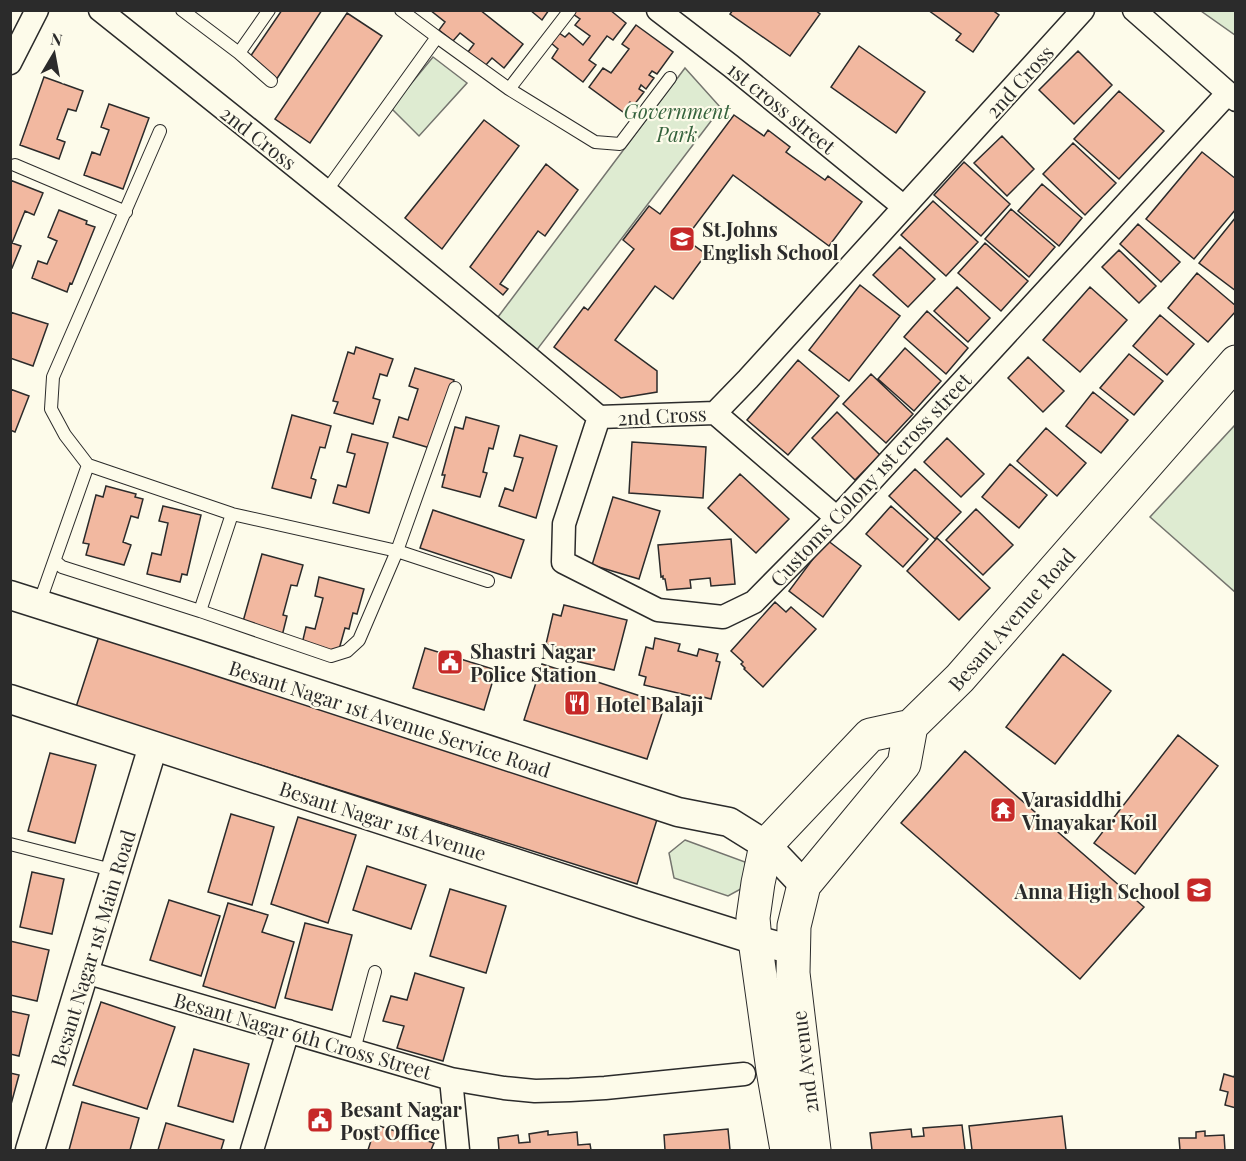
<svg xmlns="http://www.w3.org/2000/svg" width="1246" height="1161" viewBox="0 0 1246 1161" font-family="'Playfair Display',serif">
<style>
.green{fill:#deebd1;stroke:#74746e;stroke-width:1.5}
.building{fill:#f2b8a0;stroke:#2b2b2b;stroke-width:1.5}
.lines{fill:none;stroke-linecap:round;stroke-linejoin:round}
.service-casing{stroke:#2b2b2b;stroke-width:14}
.minor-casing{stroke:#2b2b2b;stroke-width:25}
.tertiary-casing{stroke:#2b2b2b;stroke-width:31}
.secondary-casing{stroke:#2b2b2b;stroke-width:35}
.service{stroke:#fdfbea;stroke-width:12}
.minor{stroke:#fdfbea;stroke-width:22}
.tertiary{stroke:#fdfbea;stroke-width:28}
.secondary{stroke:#fdfbea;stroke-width:33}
.labels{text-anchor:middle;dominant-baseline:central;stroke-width:4.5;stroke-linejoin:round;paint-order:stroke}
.street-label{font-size:20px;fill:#2b2b2b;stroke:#fdfbea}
.park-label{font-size:20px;font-style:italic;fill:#34623c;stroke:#fdfbea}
.poi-label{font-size:20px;font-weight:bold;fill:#2b2b2b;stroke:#fdfbea;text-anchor:start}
</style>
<rect width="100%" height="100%" fill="#fdfbea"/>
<!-- green -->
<path class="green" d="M1201 11H1235V35Z
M433 57 467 83 419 136 391 108Z
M685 68 721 108 536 351 498 317Z
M1235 425V592L1150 517Z
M685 840 745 862 748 885 728 896 674 878 669 853Z"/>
<!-- building -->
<path class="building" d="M282 10H322L276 80 250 57Z
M430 10H480L523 44 504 68 492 58 485 66 468 52 474 44 460 33 453 41 439 30 445 22Z
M530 10H549L542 20Z
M576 10H610L626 23 613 40 607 36 589 60 596 65 583 82 552 58 558 49 551 43 559 33 565 37 569 33 583 45 590 36 575 25 580 19 573 14Z
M733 10H815L820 14 790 56 730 14Z
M928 10H992L999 15 973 52 956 40 961 34Z
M347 13 382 36 310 143 275 119Z
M636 25 673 52 657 74 652 71 649 75 654 78 646 89 641 85 639 89 644 92 634 105 630 102 623 112 589 87 603 68 611 73 629 49 622 44Z
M859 46 925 92 896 133 831 87Z
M1078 51 1112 85 1074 124 1039 90Z
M44 77 83 91 76 111 68 109 57 139 65 142 59 159 20 145Z
M1119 91 1164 131 1119 179 1074 139Z
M109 104 149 118 123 189 84 175 92 152 100 155 109 130 101 127Z
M734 115 764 136 768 130 790 147 786 152 825 180 828 176 862 202 829 246 733 175 685 239 706 254 673 299 655 286 615 340 657 371V392L621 398 554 347 584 307 588 310 634 249 623 240 649 206 660 214Z
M484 120 519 146 442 249 405 218Z
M1002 136 1034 169 1007 196 974 163Z
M1073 143 1116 183 1085 215 1043 174Z
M1202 152 1236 179V209L1194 259 1146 219Z
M964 162 1010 204 981 236 934 195Z
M546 164 578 190 545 236 538 231 500 284 508 289 503 295 470 267Z
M10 180 43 193 34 215 25 211 12 243 21 246 12 268 10 267Z
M1042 184 1082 218 1059 246 1018 211Z
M933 201 978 242 946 276 901 235Z
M1011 209 1055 247 1029 277 985 239Z
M59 210 87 221 86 224 95 227 72 284 70 283 67 292 32 278 38 261 47 264 57 241 48 237Z
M1236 217V291L1199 263Z
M1138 224 1180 262 1161 282 1120 244Z
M985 243 1028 281 1001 311 958 273Z
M900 247 935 279 908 307 873 275Z
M1119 250 1156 286 1139 303 1102 267Z
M1197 273 1236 306V311L1208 342 1168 308Z
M860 285 900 316 849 381 809 350Z
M957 287 990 318 968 342 934 311Z
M1090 287 1127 320 1080 372 1043 340Z
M927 311 968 348 946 374 904 337Z
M10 312 48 324 33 366 10 358Z
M1160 315 1194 344 1167 375 1133 346Z
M356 347 393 359 387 376 380 374 373 398 380 400 373 424 334 413 338 402 333 401 348 352 354 354Z
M905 348 941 381 914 411 878 379Z
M1129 354 1163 381 1134 415 1100 388Z
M1028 357 1064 391 1043 412 1008 378Z
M798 360 839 396 788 455 747 420Z
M415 368 454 380 437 434 430 448 393 437 399 417 408 420 418 389 409 386Z
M871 374 913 414 886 443 843 404Z
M10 389 29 396 15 432 10 430Z
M1093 392 1128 420 1101 453 1066 426Z
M837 412 880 455 855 480 812 438Z
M292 415 331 426 325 448 320 447 311 478 316 480 311 498 272 488Z
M466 417 499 426 493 449 489 448 483 472 487 473 480 497 442 487 445 475H442L455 427 463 429Z
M1046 428 1086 463 1057 496 1017 461Z
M352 434 388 443 369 513 333 503 338 485 346 487 355 454 347 452Z
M520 435 557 446 536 518 499 506 505 488 513 491 523 458 514 456Z
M947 438 984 474 961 497 924 462Z
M632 442 706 447 703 498 629 493Z
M1010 464 1047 495 1019 528 982 497Z
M915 469 961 512 935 539 889 496Z
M740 474 789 519 756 553 708 508Z
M106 486 136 494 135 497 143 499 138 518 131 516 123 542 131 545 124 565 86 555 89 544 83 543 96 495 103 497Z
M613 497 660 511 639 579 592 565Z
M163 506 201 515 187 575 182 574 180 582 147 574 152 553 161 555 168 523 159 521Z
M891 506 928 539 903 567 866 534Z
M976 509 1013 545 983 575 946 540Z
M433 510 524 540 511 578 420 548Z
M937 538 990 588 959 620 907 571Z
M731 539 735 584 711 586 710 578 690 580 691 588 667 590 665 579H663V576L661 577 658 545Z
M827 540 861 566 823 617 789 591Z
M262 554 303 565 297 586 291 585 283 615 287 616 282 636 242 625Z
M319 577 364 589 357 614 353 613 349 629 345 628 338 653 302 644 306 627 315 629 323 598 315 596Z
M775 602 786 612 791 607 816 629 763 687 744 669 745 668 741 664 743 662 731 651Z
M564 605 627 620 614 670 554 656 556 647 546 644 553 614 561 616Z
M99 636 659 813 637 884 76 707Z
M655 638 680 644 678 651 697 656 699 649 718 654 716 661 720 662 711 699 703 697V699L644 685 646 677 639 675 646 647 653 649Z
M425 648 496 670 484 710 413 688Z
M1063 654 1111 691 1055 764 1006 727Z
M542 664 665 704 647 759 524 720Z
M1178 735 1218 766 1135 874 1094 843Z
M965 751 1144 907 1080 979 901 823Z
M50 753 96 765 75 843 28 831Z
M231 814 274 827 252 905 208 892Z
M298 817 356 835 328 923 271 904Z
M367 866 426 885 411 929 353 910Z
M32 872 64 879 52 934 20 927Z
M450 889 506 906 486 973 430 956Z
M169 900 220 916 201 976 150 960Z
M228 903 268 915 262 932 294 942 275 1008 203 986Z
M305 923 352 935 332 1010 285 998Z
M10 941 49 950 37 1001 10 995Z
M415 973 464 988 443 1061 397 1048 404 1026 383 1021 391 996 407 1000Z
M101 1002 175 1027 147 1109 73 1085Z
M10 1011 29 1015 19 1056 10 1054Z
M194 1049 249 1064 233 1122 178 1106Z
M1236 1070V1108L1225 1105 1228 1092 1220 1090 1224 1074 1234 1077Z
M10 1073 19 1075 10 1108Z
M82 1102 139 1118 130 1150H69Z
M1062 1116 1066 1150H972L969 1126Z
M166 1123 224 1140 221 1150H158Z
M376 1125 434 1143 431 1150H368Z
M962 1125 965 1150H872L870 1133 911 1129 912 1137 924 1136 923 1128Z
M728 1129 730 1150H665L664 1135Z
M548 1131V1135L577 1132 578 1145 590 1144 591 1150H499L498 1138 518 1135 519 1143 530 1142 529 1134Z
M1205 1131V1136L1224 1135 1225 1150H1180L1179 1138H1196V1132Z"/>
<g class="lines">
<defs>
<path id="service" d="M182 10 239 53
M269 10 239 53 271 81
M401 10 437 37
M509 89 570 10
M15 165 126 212
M327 190 437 37 509 89 595 142 620 144 670 78
M88 465 65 435 51 409 53 377 160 131
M55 561 62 567 200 611 331 656 347 651 359 640 397 551 455 388
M39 604 88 465 232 514 397 551 488 581
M200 611 232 514
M10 844 116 871
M354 1050 375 972"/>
<path id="minor" d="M100 10C268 144 436 278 599 417L715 413 748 379 1083 10
M658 10 731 66 904 207
M1134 10 1236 100
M10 63 37 10
M715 413 837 518
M599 417 564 524 563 562 658 610 723 617 754 602 837 518 1227 94
M85 972 451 1079 504 1088 535 1091 570 1090 605 1088 744 1074
M451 1079 458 1150
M252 1150 288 1031"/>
<path id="tertiary" d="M10 595 190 652 678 812 729 822 766 845 804 885
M10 699 644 905 755 940 793 950
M30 1150 153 746"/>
<path id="secondary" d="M787 1150 773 1070 755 940 753 918 758 883 766 845 870 735 911 726
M814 1150 793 973 794 926 804 885 904 764 911 726 960 678 1236 362"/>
</defs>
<!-- service casing -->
<use href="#service" class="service-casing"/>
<!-- minor casing -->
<use href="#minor" class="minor-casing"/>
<!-- tertiary casing -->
<use href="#tertiary" class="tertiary-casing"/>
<!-- secondary casing -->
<use href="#secondary" class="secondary-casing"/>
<!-- service -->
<use href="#service" class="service"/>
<!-- minor -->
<use href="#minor" class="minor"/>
<!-- tertiary -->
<use href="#tertiary" class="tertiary"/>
<!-- secondary -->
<use href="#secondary" class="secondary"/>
</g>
<!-- icons -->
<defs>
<symbol id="school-square" viewBox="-11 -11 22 22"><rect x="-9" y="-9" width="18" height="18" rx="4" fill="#c62828" stroke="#fdfbea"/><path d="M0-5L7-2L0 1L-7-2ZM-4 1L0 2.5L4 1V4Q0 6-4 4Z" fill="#fff"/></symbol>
<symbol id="civic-square" viewBox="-11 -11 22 22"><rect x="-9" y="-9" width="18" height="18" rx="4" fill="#c62828" stroke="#fdfbea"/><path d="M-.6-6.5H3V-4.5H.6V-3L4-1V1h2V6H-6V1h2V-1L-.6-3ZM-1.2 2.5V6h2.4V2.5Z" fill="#fff"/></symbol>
<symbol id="restaurant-square" viewBox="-11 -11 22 22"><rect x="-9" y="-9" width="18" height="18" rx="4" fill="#c62828" stroke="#fdfbea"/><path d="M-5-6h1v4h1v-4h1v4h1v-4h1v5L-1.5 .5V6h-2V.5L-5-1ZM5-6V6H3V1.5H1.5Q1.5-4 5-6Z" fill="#fff"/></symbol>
<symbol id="temple-square" viewBox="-11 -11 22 22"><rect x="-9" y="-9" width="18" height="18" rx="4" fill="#c62828" stroke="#fdfbea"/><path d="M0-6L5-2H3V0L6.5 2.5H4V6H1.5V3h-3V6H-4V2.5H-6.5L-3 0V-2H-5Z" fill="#fff"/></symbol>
</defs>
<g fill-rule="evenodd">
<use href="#school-square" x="667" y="224" width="30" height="30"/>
<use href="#civic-square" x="435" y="647" width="30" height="30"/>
<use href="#restaurant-square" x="562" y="688" width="30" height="30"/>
<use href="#temple-square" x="988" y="795" width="30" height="30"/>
<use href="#school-square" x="1184" y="875" width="30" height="30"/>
<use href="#civic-square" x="305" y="1105" width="30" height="30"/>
</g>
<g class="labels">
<!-- street labels -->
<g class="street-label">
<text transform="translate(1019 81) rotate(-48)">2nd Cross</text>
<text transform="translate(782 107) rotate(39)">1st cross street</text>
<text transform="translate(259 137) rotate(38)">2nd Cross</text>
<text transform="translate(662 415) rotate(-3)">2nd Cross</text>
<text transform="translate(870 479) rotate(-47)">Customs Colony 1st cross street</text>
<text transform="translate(1011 619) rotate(-49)">Besant Avenue Road</text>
<text transform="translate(390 718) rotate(18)">Besant Nagar 1st Avenue Service Road</text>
<text transform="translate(383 820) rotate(18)">Besant Nagar 1st Avenue</text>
<text transform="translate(92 948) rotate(-73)">Besant Nagar 1st Main Road</text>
<text transform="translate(303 1035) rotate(16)">Besant Nagar 6th Cross Street</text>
<text transform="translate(804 1062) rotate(-97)">2nd Avenue</text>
</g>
<!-- park labels -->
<g class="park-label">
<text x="677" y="110">Government<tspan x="677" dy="23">Park</tspan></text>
</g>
<!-- poi labels -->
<g class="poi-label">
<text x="702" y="228">St.Johns<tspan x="702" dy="23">English School</tspan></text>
<text x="470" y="650">Shastri Nagar<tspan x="470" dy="23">Police Station</tspan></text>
<text x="596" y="703">Hotel Balaji</text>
<text x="1022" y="798">Varasiddhi<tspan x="1022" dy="23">Vinayakar Koil</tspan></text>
<text x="1180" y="890" text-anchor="end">Anna High School</text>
<text x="340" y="1108">Besant Nagar<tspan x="340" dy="23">Post Office</tspan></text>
</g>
</g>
<!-- border -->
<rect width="1246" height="1161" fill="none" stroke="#2b2b2b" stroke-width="24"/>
<!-- north arrow -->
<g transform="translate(54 54) rotate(10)" stroke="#fdfbea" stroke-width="4.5" paint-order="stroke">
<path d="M0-4.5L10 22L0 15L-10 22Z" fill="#2b2b2b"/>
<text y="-9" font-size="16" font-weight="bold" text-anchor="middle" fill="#2b2b2b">N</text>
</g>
</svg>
